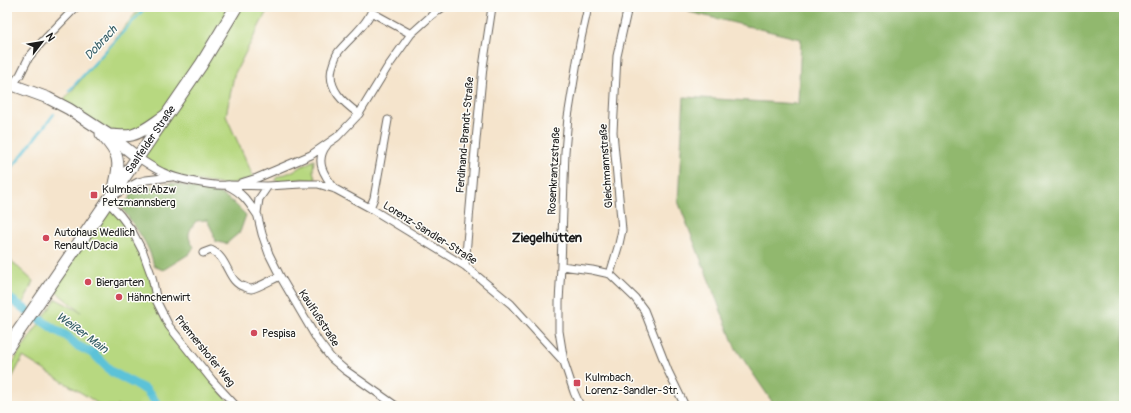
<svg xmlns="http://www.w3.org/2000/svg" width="1131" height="413" viewBox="0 0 1131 413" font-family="Pangolin,sans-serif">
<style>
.green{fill:#b7d880;stroke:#6a7a4e}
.forest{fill:#91b86e;stroke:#566a45}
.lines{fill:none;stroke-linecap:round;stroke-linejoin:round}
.stream{stroke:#5bc2d8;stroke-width:2.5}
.canal{stroke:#5bc2d8;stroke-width:9}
.street-casing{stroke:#68625a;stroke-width:9}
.secondary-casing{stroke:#68625a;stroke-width:13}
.primary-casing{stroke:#68625a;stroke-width:14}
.street{stroke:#fff;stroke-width:7}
.secondary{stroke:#fff;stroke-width:11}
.primary{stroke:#fff;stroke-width:12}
.poi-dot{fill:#d1495b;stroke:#fdfcf7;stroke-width:1.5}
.labels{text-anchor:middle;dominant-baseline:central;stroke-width:3;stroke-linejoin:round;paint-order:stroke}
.street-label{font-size:11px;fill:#1c1c1c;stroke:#fdfcf7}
.poi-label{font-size:11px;fill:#1c1c1c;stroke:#fdfcf7;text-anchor:start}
.water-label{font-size:12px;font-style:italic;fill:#355e67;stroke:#fdfcf7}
.quarter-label{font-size:13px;font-weight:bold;fill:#1c1c1c;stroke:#fdfcf7}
</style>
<rect width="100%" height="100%" fill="#fdfcf7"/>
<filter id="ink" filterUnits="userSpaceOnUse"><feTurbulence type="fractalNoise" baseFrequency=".025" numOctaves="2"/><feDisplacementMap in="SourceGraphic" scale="8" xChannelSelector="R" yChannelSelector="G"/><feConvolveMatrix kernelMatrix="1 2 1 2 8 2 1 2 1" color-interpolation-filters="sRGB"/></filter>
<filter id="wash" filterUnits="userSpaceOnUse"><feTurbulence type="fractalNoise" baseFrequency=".012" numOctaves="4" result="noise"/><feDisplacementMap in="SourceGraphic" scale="16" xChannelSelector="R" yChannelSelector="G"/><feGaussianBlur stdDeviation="0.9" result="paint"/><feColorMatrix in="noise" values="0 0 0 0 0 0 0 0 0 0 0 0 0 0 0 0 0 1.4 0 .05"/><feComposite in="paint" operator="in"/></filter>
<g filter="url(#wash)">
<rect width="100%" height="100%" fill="#f5e4cc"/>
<!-- green -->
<path class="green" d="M141 7H269L234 75 226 116 254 178 226 185 172 177 137 157 162 118 132 135 96 127 60 105Z
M314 160 313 171 316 181 302 179 279 182 275 180 277 177 291 172Z
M108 202 130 228 169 326 232 406H101L88 397 23 357 13 376 7 390V374L18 354 56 299 81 312 49 286Z
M7 257 33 281 23 305 7 294Z"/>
<!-- forest -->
<path class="forest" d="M691 7H1124V406H775L735 347 678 201 684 97 798 104 801 39 689 12Z
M172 183 221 194 233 202 246 215 240 232 226 244 215 241 213 232 207 220 196 221C188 232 186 236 194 247L189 254 163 270 154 266C149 242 135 228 122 208L132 194 141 189Z"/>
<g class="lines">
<!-- stream -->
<path class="stream" d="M69 91 146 7
M7 174 54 114"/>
<!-- canal -->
<path class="canal" d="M7 297 57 331 67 336 76 345 94 354 112 372 146 390 159 406"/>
</g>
</g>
<g filter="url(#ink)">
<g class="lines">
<defs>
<path id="street" d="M371 12 411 34
M12 85 20 75 29 57 42 42 76 7
M359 114C344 103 327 89 332 68 334 62 335 56 339 51 348 40 360 31 368 18 370 15 372 11 373 7
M327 145C314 161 324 175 335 189
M137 157C145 162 153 168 162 172 175 179 214 187 229 185
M241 183 257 178 311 155 337 137 359 114 387 68 411 34 432 15 443 7
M226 185 268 186 301 184H318L335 189 370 208 465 266 511 304 564 362 574 392 580 406
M228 186C243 193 249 203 258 216
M268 186 259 199 257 213 262 234 269 254 280 276 318 341 331 358 345 370 396 406
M114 195 138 182 146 180 172 177
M108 202 120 215 132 231 143 252 152 277 157 302 169 326 212 380 236 406
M370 208 374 198 388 120
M203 253 211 250C229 258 227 283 245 287 247 288 249 289 251 289 258 288 273 279 280 276
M465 266 474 161 483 67 492 7
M561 266 592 270 610 274 635 298 644 310 668 371 685 406
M610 274 619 244 622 230 613 132 617 56 628 7
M564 362 559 331V302L561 266 565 152 568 117 580 43 588 7"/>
<path id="secondary" d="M7 83 48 98 69 109 109 135 137 157
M101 134C107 141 115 149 117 158 120 170 115 182 113 193
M109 135C117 135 125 137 132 135 144 132 155 122 166 115"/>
<g id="primary">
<path id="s1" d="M7 348 201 65 236 7"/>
</g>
</defs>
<!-- street casing -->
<use href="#street" class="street-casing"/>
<!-- secondary casing -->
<use href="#secondary" class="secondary-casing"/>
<!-- primary casing -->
<use href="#primary" class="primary-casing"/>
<!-- street -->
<use href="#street" class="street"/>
<!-- secondary -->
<use href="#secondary" class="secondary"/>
<!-- primary -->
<use href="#primary" class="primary"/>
</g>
</g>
<!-- markers -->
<g class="poi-dot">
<rect x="90" y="191" width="8" height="8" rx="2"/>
<circle cx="46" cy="238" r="4"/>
<circle cx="88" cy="282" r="4"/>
<circle cx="119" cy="297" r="4"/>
<circle cx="254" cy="333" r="4"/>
<rect x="573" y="379" width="8" height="8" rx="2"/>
</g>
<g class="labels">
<!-- street labels -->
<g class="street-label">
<text transform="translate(465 135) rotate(-85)">Ferdinand-Brandt-Straße</text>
<text stroke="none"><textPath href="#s1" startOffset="253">Saalfelder Straße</textPath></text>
<text transform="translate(606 166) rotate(-94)">Gleichmannstraße</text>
<text transform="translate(554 171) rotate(-87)">Rosenkrantzstraße</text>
<text transform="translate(430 233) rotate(32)">Lorenz-Sandler-Straße</text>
<text transform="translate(319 318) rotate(57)">Kaulfußstraße</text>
<text transform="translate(205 351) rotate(51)">Priemershofer Weg</text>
</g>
<!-- poi labels -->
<g class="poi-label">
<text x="102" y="189">Kulmbach Abzw<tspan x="102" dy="13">Petzmannsberg</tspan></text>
<text x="54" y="232">Autohaus Wedlich<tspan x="54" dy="13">Renault/Dacia</tspan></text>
<text x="96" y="282">Biergarten</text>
<text x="127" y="297">Hähnchenwirt</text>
<text x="262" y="333">Pespisa</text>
<text x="585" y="377">Kulmbach,<tspan x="585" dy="13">Lorenz-Sandler-Str.</tspan></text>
</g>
<!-- water labels -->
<g class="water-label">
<text transform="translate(101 43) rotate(-47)">Dobrach</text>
<text transform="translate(82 333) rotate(36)">Weißer Main</text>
</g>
<!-- quarter labels -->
<g class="quarter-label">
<text x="547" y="238">Ziegelhütten</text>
</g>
</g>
<!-- margin -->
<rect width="1131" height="413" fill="none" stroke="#fdfcf7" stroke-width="24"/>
<!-- north arrow -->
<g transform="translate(42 42) rotate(59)" stroke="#fdfcf7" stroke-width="3" paint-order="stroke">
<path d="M0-3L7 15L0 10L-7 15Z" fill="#1c1c1c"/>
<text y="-6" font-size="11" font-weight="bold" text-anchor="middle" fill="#1c1c1c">N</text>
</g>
</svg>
